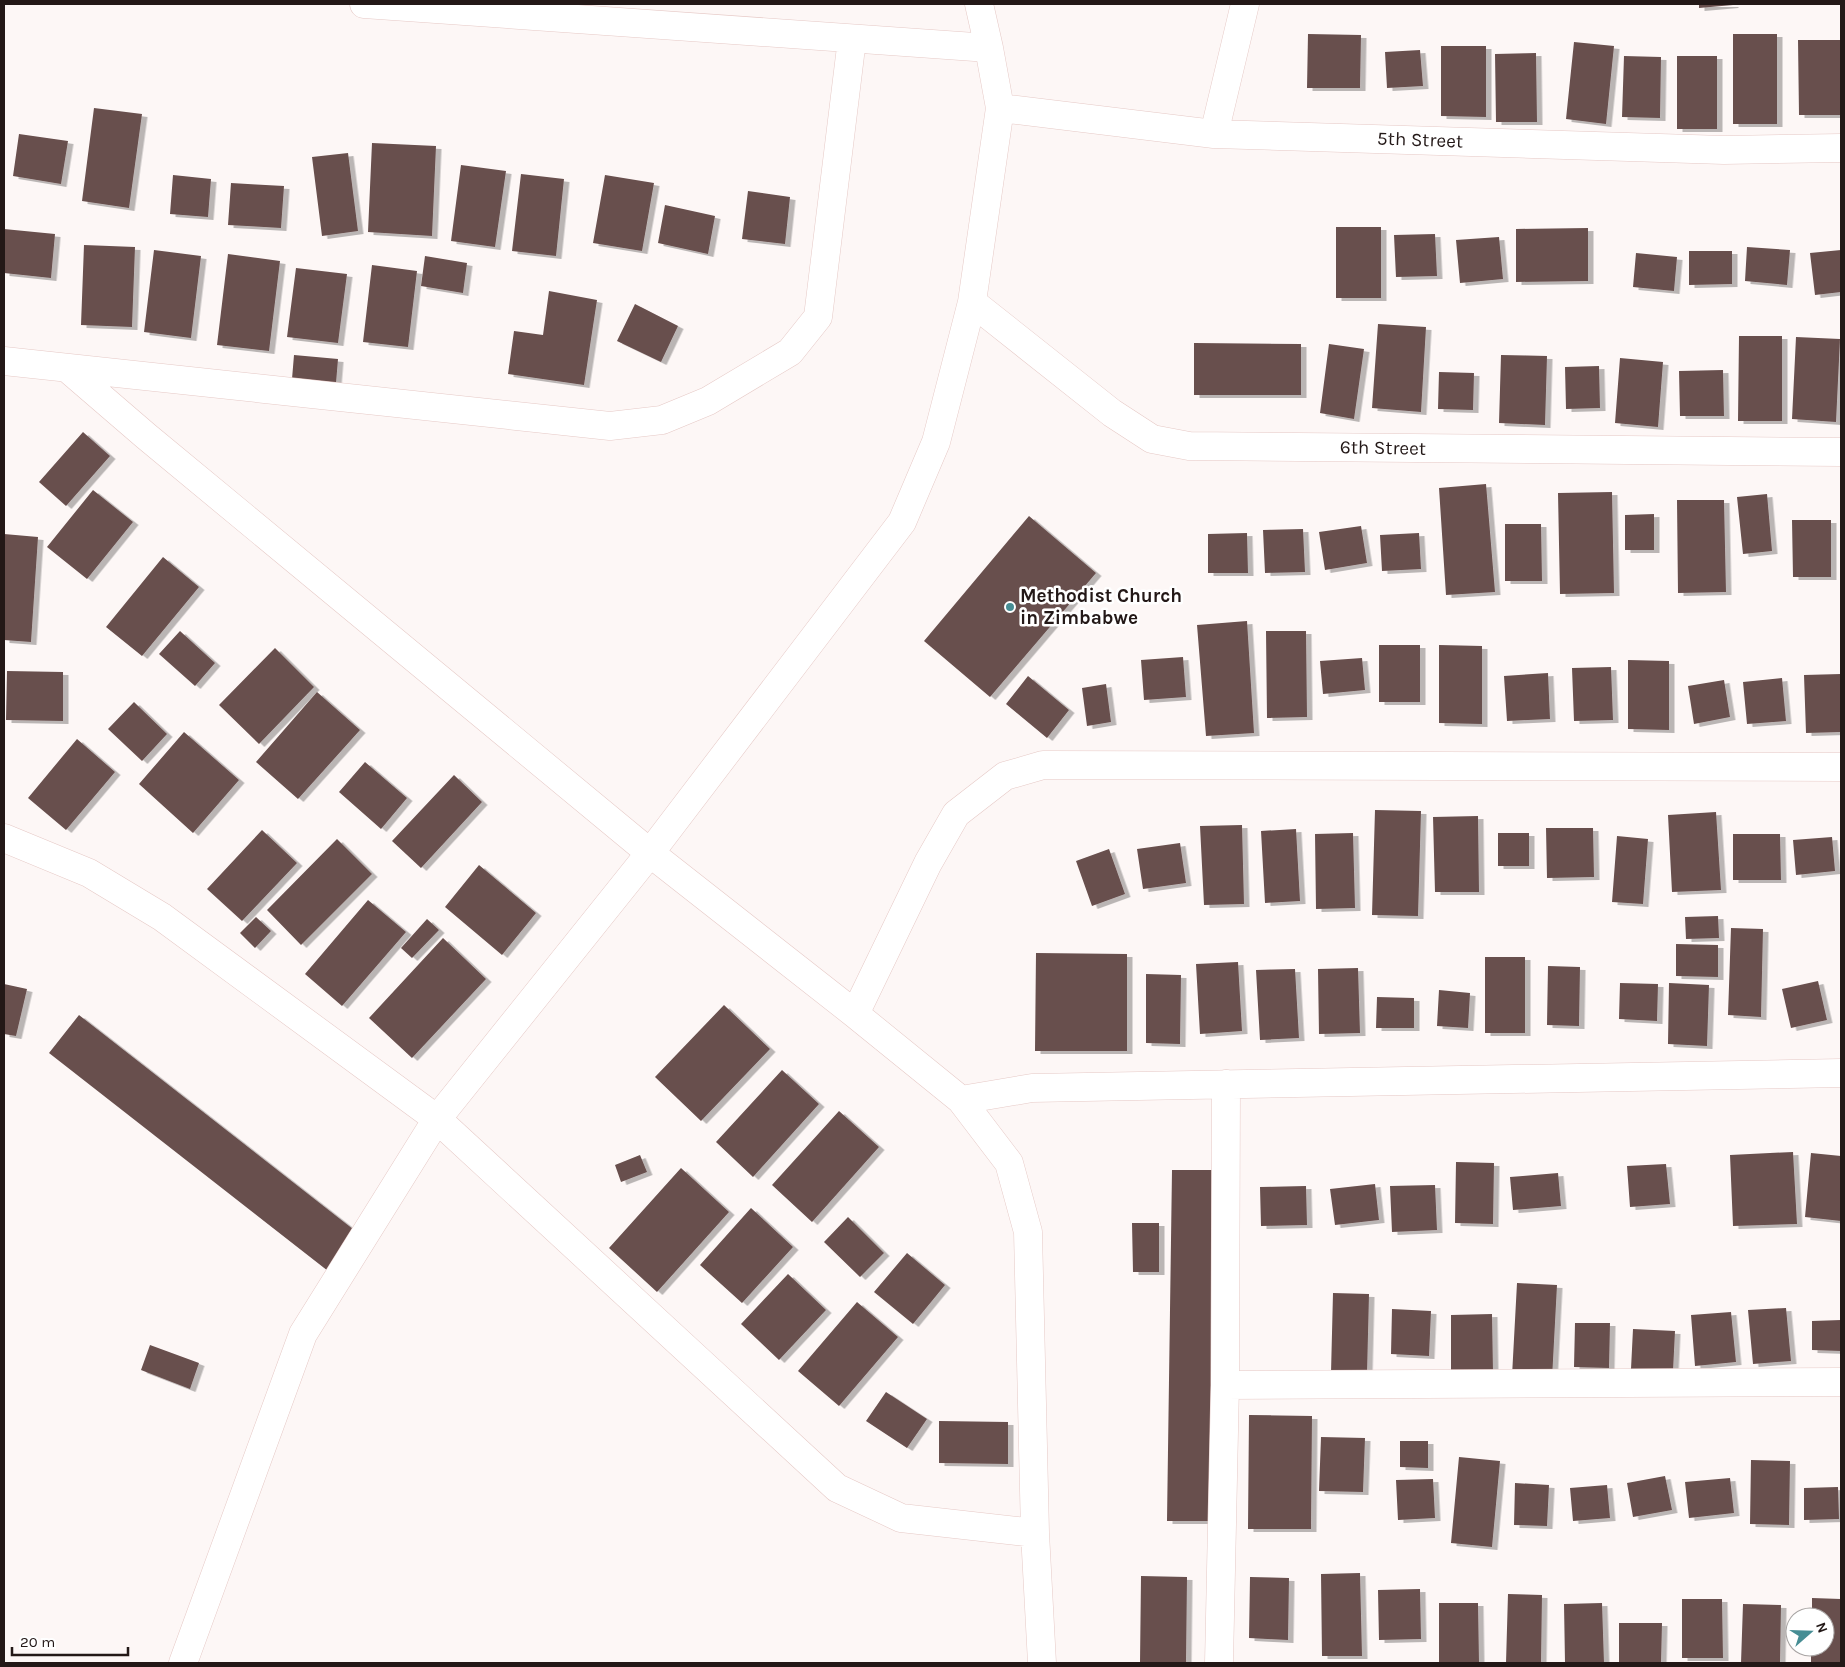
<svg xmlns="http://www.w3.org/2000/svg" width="1845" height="1667" viewBox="0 0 1845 1667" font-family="Karla,sans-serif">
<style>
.building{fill:#684f4d;filter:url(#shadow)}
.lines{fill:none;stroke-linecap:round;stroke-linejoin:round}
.street-casing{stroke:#e6c9c6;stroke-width:29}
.street{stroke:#fff;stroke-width:28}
.poi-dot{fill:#468d94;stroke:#fff;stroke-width:2}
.labels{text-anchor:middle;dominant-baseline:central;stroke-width:5;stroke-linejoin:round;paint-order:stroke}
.street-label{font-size:19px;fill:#231817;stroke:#fff}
.poi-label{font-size:19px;font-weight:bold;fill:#231817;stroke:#fff;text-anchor:start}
</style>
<defs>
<filter id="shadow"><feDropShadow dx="5.5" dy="3" stdDeviation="0" flood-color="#0004"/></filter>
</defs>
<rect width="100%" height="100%" fill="#fdf7f6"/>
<!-- building -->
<path class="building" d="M1699 4H1733V5L1699 8Z
M1308 34 1361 35 1360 88H1307Z
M1733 34H1777V124H1733Z
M1798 40H1840L1841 115H1799Z
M1574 42 1614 46 1606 124 1566 119Z
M1441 46H1486V117L1441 116Z
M1420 50 1423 86 1387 88 1385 52Z
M1536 53 1537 122H1496L1495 54Z
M1624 56 1661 57 1660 118 1622 117Z
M1677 56H1717V129H1677Z
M94 108 142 114 129 208 82 201Z
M19 134 68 141 61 184 13 176Z
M372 143 436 146 432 236 368 232Z
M348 153 358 231 322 236 312 157Z
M461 165 506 171 495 247 451 241Z
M521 174 564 179 556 256 512 251Z
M173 175 211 179 208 217 170 214Z
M605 175 654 183 642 251 593 243Z
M231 183 284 186 281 228 228 225Z
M748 191 790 197 785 244 742 239Z
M665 205 715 216 708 254 658 243Z
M1336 227H1381V298H1336Z
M1588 228V281L1516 282V229Z
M4 229 55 234 51 278 4 273Z
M1435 234 1437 276 1396 277 1394 235Z
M1499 237 1503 279 1460 283 1456 240Z
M84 245 135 247 132 327 81 325Z
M1747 247 1790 250 1787 285 1745 281Z
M154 250 201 256 191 338 144 332Z
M1841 250V292L1815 295 1810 253Z
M1689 251H1732V284L1689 285Z
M1636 253 1677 257 1674 291 1633 287Z
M228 254 280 261 269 351 217 345Z
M425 256 467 263 463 293 421 286Z
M372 265 417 271 408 347 363 342Z
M296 268 347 274 338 343 287 337Z
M549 291 597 300 584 385 508 374 514 331 543 335Z
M635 304 678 326 661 362 617 341Z
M1378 324 1426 327 1421 412 1372 408Z
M1739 336H1782V421H1738Z
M1796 337 1840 339 1836 422 1792 419Z
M1194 343 1301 344V395H1194Z
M1329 344 1364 349 1354 419 1320 413Z
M294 355 338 359 336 383 292 379Z
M1501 355 1547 356 1545 425 1499 423Z
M1620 358 1663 362 1658 427 1615 423Z
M1599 366 1600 408 1566 409 1565 367Z
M1723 370 1724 416H1680L1679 371Z
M1439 372 1474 373 1473 410 1438 409Z
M83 432 110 456 66 506 39 482Z
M1486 484 1495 592 1446 595 1439 488Z
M93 490 133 522 87 579 47 547Z
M1612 492 1614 593 1560 594 1558 493Z
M1767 494 1772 551 1743 554 1737 497Z
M1677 500H1724L1726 592 1678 593Z
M1654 514V550H1625V515Z
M1029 516 1096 573 990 697 924 641Z
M1792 520H1831V577H1793Z
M1505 524H1541L1542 581H1505Z
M1361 526 1367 563 1325 570 1319 532Z
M1303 529 1305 572 1265 573 1263 530Z
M1247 533 1248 573H1208V534Z
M1419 533 1421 569 1382 571 1380 535Z
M4 534 38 537 31 642 4 640Z
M163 557 199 587 142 656 106 627Z
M1247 621 1254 733 1206 736 1197 625Z
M180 631 215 663 195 686 159 654Z
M1266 631H1306L1307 717 1267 718Z
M1379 645H1420V702H1379Z
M1439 645 1482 646V724L1439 723Z
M275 648 314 687 259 744 219 705Z
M1183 657 1186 697 1144 700 1141 660Z
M1362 658 1365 690 1323 694 1320 661Z
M1628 660 1669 661V730L1628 729Z
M1611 667 1613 720 1574 721 1572 668Z
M7 671 63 672V721L6 720Z
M1548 673 1550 719 1507 721 1504 676Z
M1841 674V732L1806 733 1804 675Z
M1028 676 1069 710 1047 738 1006 704Z
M1782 678 1786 721 1747 724 1743 682Z
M1724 680 1730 717 1694 724 1688 686Z
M1106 684 1111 722 1087 726 1082 688Z
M317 692 360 730 298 799 256 762Z
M134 702 167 734 142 761 108 729Z
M184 732 239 780 193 833 139 784Z
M77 739 115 772 66 830 28 798Z
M365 762 407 798 381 829 339 792Z
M454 775 482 802 421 868 392 841Z
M1375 810 1421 811 1418 916 1372 915Z
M1716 812 1721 890 1672 892 1668 815Z
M1478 816 1479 892H1435L1433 817Z
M1242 825 1244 904 1204 905 1200 826Z
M1546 828H1593L1594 877 1547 878Z
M1296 829 1300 901 1265 903 1261 831Z
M262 830 297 863 242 921 207 889Z
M1353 833 1355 908 1316 909 1315 834Z
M1498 833H1529V866H1498Z
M1733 834H1780L1781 880H1733Z
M1617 836 1648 839 1643 904 1612 902Z
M1832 837 1835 871 1796 875 1793 840Z
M337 839 372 874 301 945 267 910Z
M1180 843 1186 883 1143 889 1137 849Z
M1109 849 1125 894 1092 906 1076 861Z
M479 865 536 913 502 955 445 907Z
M368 900 406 932 342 1006 305 974Z
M1718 916 1719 938 1686 939 1685 917Z
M256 917 271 931 255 948 240 933Z
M427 919 439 930 412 958 401 948Z
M1731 928 1763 929 1761 1017 1728 1015Z
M443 938 486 979 412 1058 369 1018Z
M1676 944 1718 945V977L1676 976Z
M1036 953 1127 954V1051H1035Z
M1485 957H1525V1033H1485Z
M1238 962 1242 1031 1200 1034 1196 964Z
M1548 966 1580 967 1579 1026 1547 1025Z
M1358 968 1360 1033 1319 1034 1318 969Z
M1295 969 1299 1038 1260 1040 1256 970Z
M1146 974 1181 975 1180 1044 1146 1043Z
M1818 981 1827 1020 1791 1028 1782 989Z
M1620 983 1658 984 1657 1021 1619 1019Z
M1669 983 1709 985 1707 1046 1668 1044Z
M4 984 27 989 16 1036 4 1034Z
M1439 990 1470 993 1468 1028 1437 1026Z
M1377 997 1414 998V1028H1376Z
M724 1005 770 1049 701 1121 655 1077Z
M79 1015 358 1233 328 1271 49 1053Z
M782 1070 819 1104 753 1177 716 1142Z
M839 1111 879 1147 812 1222 772 1185Z
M1793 1152 1797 1224 1733 1226 1730 1155Z
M1811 1153 1841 1156V1221L1805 1217Z
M640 1155 647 1172 621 1182 615 1165Z
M1456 1162 1494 1163 1493 1224 1455 1223Z
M1666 1164 1670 1204 1630 1207 1627 1166Z
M681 1168 729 1212 657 1292 609 1248Z
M1172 1170H1216L1211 1521H1167Z
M1558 1173 1561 1206 1513 1210 1510 1177Z
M1375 1184 1379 1220 1335 1225 1330 1189Z
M1435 1185 1437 1230 1392 1232 1390 1186Z
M1306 1186 1307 1225 1261 1226 1260 1187Z
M751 1208 793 1247 742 1303 700 1265Z
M848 1217 884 1253 860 1277 824 1242Z
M1132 1223H1159V1272H1133Z
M907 1253 945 1285 913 1324 874 1292Z
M788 1274 826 1310 779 1360 741 1324Z
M1517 1283 1557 1285 1552 1379 1512 1376Z
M1333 1293 1369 1294 1367 1374 1331 1373Z
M857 1302 898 1337 839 1406 798 1371Z
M1786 1308 1791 1361 1753 1364 1748 1310Z
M1392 1309 1431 1311 1429 1356 1391 1354Z
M1731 1312 1736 1362 1695 1366 1691 1315Z
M1492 1314 1493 1372 1451 1373V1315Z
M1841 1320V1351L1812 1350V1321Z
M1575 1323H1610L1609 1368 1574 1367Z
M1633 1329 1675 1331 1673 1371 1631 1369Z
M150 1345 199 1363 190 1389 141 1370Z
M886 1392 927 1419 907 1448 866 1421Z
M1249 1415 1312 1416 1311 1529H1248Z
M939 1421 1008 1422V1464L939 1463Z
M1321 1437 1365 1438 1363 1492 1319 1491Z
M1400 1441H1428V1468L1400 1467Z
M1459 1457 1500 1461 1492 1547 1451 1543Z
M1751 1460 1790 1461 1789 1525 1750 1524Z
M1665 1476 1672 1510 1633 1517 1627 1483Z
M1730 1478 1734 1513 1689 1518 1685 1482Z
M1433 1479 1435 1518 1398 1520 1396 1480Z
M1515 1483 1549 1485 1547 1526 1514 1525Z
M1607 1485 1610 1518 1573 1521 1570 1488Z
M1838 1487 1839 1519 1804 1520V1488Z
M1360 1573 1362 1656H1322L1321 1574Z
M1141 1576 1187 1577 1186 1663H1140Z
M1250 1577 1289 1578 1288 1640 1249 1638Z
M1420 1589 1421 1639 1379 1640 1378 1590Z
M1508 1594 1542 1595 1541 1663H1506Z
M1812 1598 1841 1599V1663H1811V1647H1825V1617H1812Z
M1682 1599H1722L1723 1658H1682Z
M1439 1603H1478L1479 1663H1439Z
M1602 1603 1604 1663H1565L1564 1604Z
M1743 1604 1781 1605 1780 1663H1741Z
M1619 1623H1662L1661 1663H1619Z"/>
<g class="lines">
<defs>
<path id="street" d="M364 4 989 48
M1000 108 1214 134 1724 150 1841 148
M1214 134 1245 4
M972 302 1112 413 1152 439 1189 446 1841 452
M4 361 610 426 662 420 708 401 790 352 818 317 852 39
M67 368 146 436 650 853 855 1014 961 1100 1009 1163 1028 1232 1035 1533 1042 1663
M4 838 89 873 162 917 437 1119 837 1488 901 1518 1035 1533
M855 1014 928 863 956 814 1005 776 1043 765 1841 767
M961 1100 1032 1088 1841 1073
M1225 1385 1841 1382
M183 1663 303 1334 437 1119 650 853 902 522 936 442 972 302 1000 108 989 48 979 4
M1219 1663 1225 1385 1226 1084"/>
</defs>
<!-- street casing -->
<use href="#street" class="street-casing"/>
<!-- street -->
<use href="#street" class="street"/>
</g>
<!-- markers -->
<circle class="poi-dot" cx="1010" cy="607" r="5"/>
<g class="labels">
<!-- street labels -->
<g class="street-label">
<text transform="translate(1420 140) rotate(2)">5th Street</text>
<text transform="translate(1383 448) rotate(1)">6th Street</text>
</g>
<!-- poi labels -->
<g class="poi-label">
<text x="1020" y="596">Methodist Church<tspan x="1020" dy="22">in Zimbabwe</tspan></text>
</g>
</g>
<!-- border -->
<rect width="1845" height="1667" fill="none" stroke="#231817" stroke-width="10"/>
<!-- north arrow -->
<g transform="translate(1810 1632) rotate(70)"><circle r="24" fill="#ffffff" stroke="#a7a3a2"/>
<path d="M0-4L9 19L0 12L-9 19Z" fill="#468d94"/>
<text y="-8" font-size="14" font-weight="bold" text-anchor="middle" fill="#231817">N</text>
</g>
<!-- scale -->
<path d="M12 1647v8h116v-8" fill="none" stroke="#231817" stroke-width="2.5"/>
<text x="20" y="1647" font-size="15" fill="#231817" stroke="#ffffff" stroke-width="4" paint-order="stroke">20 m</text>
</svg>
